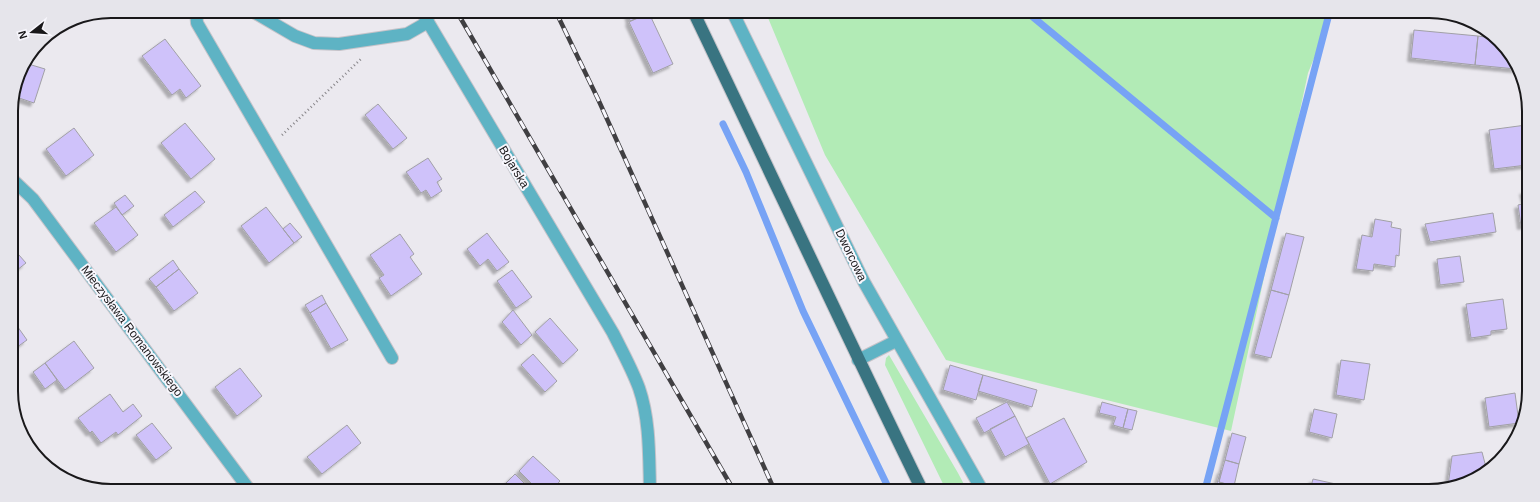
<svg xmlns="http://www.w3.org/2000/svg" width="1540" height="502" viewBox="0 0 1540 502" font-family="Helvetica,sans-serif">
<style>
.green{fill:#b2ebb6}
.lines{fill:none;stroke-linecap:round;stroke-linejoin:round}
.stream{stroke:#77a3f5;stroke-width:7}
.building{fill:#cfc2fa;stroke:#a1a0a6;filter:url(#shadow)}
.lane-casing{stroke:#c5c3c9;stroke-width:14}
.street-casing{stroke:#c5c3c9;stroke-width:14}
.primary-casing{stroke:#c5c3c9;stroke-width:14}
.path{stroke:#868488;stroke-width:2.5;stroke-dasharray:1 3;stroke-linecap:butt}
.lane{stroke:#5eb3c4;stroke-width:12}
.street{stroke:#5eb3c4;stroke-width:12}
.primary{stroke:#397481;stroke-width:12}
.rail-casing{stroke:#403f42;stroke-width:4.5}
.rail{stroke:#f8f7fd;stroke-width:3;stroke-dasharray:9;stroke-linecap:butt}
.labels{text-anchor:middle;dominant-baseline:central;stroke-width:4;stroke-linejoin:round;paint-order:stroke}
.street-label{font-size:12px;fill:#19181a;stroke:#f8f7fd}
.rim{fill:none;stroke:#19181a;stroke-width:2}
</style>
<defs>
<filter id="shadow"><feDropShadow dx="-3.5" dy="3.5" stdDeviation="1" flood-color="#0004"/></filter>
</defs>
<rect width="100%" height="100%" fill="#ebe9ef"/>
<!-- green -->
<path class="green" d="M766 13 1332 14 1308 73 1231 431 946 360 825 155Z
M889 355 958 473 967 490H946L885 365 886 358Z"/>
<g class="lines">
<!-- stream -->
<path class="stream" d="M1028 13 1276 218
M723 124 746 172 803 311 889 489
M1205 490 1329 14"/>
</g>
<!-- building -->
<path class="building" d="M628 12H649V13L630 21Z
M649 13 673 64 653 73 629 22Z
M1414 30 1478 36 1475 65 1411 58Z
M1478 36 1492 38 1504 45 1516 69 1475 65Z
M165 39 201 86 186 98 180 89 172 95 142 56Z
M25 63 45 69 34 103 13 96 19 73Z
M378 104 407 138 393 149 365 115Z
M185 123 215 159 191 179 161 143Z
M1526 125 1527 165 1494 169 1489 130Z
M74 128 94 155 66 176 46 149Z
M428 158 442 179 437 182 442 191 431 198 426 190 421 193 406 172Z
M195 191 205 202 173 227 164 215Z
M1523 191H1527L1526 225 1521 226 1518 205 1526 203Z
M125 195 134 206 122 215 114 203Z
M116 207 138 235 116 252 94 223Z
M266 207 294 243 269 263 241 226Z
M1493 213 1496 232 1430 242 1425 224Z
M1375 219 1392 222 1391 227 1401 229 1399 256 1396 255 1395 267 1374 264 1373 271 1356 269 1362 235 1372 237Z
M290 223 302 237 294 243 283 229Z
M487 233 509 262 497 271 488 259 480 266 467 249Z
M1286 233 1304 237 1289 295 1271 290Z
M400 234 414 254 410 257 422 274 391 296 379 278 384 275 370 255Z
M12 247 26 263 12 274Z
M1460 256 1464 282 1440 285 1437 259Z
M173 260 179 269 156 287 149 279Z
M179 269 198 293 174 311 156 287Z
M512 270 532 297 516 308 497 281Z
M1271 290 1289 295 1271 358 1254 354Z
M322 295 326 303 310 313 305 305Z
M1503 299 1507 329 1491 331V335L1471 338 1466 304Z
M326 303 348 340 331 349 310 313Z
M513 310 532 335 521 345 502 322Z
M550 318 578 350 563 364 535 332Z
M15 323 27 340 13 350 12 325Z
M74 341 94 368 65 390 45 363Z
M533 354 557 381 545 392 521 365Z
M1341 360 1370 364 1364 400 1336 395Z
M45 363 57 380 45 389 33 372Z
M950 365 983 375 976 400 943 390Z
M240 368 262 396 237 416 215 387Z
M983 375 1037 390 1032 407 978 391Z
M1515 393 1519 423 1489 427 1485 398Z
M110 394 123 412 133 404 142 416 118 435 116 432 101 443 92 431 90 433 78 418Z
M1007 402 1015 416 984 433 976 418Z
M1102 402 1128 409 1123 428 1113 425 1116 417 1099 413Z
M1128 409 1137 411 1132 430 1123 428Z
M1314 409 1337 414 1332 438 1309 432Z
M1015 416 1029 444 1005 457 990 429Z
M1064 418 1087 462 1050 484 1026 438Z
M152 423 172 448 156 460 136 435Z
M347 425 361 443 322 474 307 457Z
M1232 433 1246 437 1239 464 1225 460Z
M1482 452 1487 471 1463 478 1462 480 1448 486 1452 456Z
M533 456 560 481 553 489H537L519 471Z
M1225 460 1239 464 1234 486 1219 482Z
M1221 470 1219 482 1229 485 1228 490H1215Z
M515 474 530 489H508L504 485Z
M1313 479 1345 486 1344 491 1310 490Z
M1262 486 1276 489 1275 490H1261Z"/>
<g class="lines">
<defs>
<path id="lane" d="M196 11 197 23 392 358
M422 12 428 22"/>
<path id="street" d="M252 11 295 36 314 43 339 44 407 34 428 22 613 333C622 351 632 369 639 388 650 420 649 456 650 489
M733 13 864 282 982 490
M12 179 33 199 248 488
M858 360 896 341"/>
<path id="primary" d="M694 13C770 171 844 331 922 490"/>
</defs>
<!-- lane casing -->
<use href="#lane" class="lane-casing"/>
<!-- street casing -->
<use href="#street" class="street-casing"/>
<!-- primary casing -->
<use href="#primary" class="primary-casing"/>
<!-- path -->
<path class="path" d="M282 135 362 58"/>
<!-- lane -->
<use href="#lane" class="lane"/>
<!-- street -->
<use href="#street" class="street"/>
<!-- primary -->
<use href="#primary" class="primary"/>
<defs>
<path id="rail" d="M457 12 733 489
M556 12 598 99 774 489"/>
</defs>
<!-- rail casing -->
<use href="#rail" class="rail-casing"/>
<!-- rail -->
<use href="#rail" class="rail"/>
</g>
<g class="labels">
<!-- street labels -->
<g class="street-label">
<text transform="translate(514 167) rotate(59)">Bojarska</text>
<text transform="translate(851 255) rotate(64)">Dworcowa</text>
<text transform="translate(132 331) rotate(53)">Mieczysława Romanowskiego</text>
</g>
</g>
<!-- crop -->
<path d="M0 0H1540V502H0ZM111 18H1429A93 93 0 0 1 1522 111V391A93 93 0 0 1 1429 484H111A93 93 0 0 1 18 391V111A93 93 0 0 1 111 18Z" fill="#e6e5eb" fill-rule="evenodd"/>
<path class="rim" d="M111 18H1429A93 93 0 0 1 1522 111V391A93 93 0 0 1 1429 484H111A93 93 0 0 1 18 391V111A93 93 0 0 1 111 18Z"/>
<!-- north arrow -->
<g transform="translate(32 32) rotate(253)" stroke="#f8f7fd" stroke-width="3" paint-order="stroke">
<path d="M0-3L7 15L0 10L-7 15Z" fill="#19181a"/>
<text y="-6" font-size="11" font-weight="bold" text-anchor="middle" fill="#19181a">N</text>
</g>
</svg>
